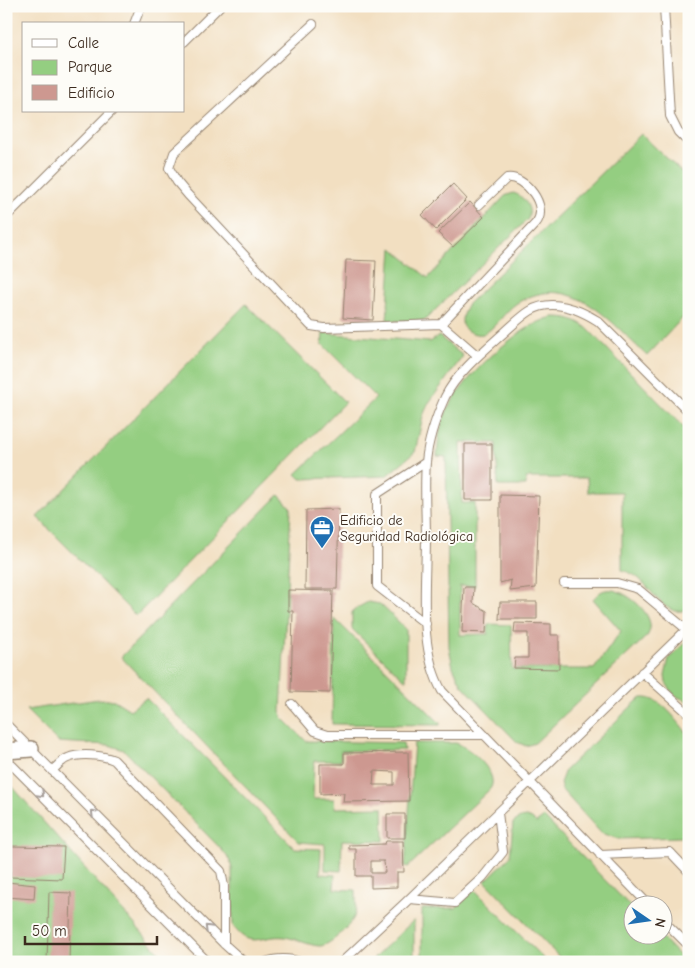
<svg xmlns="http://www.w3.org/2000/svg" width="695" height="968" viewBox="0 0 695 968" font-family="'Comic Neue',sans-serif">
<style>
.green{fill:#94ce81;stroke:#687c50}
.building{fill:#cd9890;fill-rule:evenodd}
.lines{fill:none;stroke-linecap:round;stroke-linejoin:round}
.service-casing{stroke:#968470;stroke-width:10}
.minor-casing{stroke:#968470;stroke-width:18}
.service{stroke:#fff;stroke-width:8}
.minor{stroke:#fff;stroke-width:15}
.oneway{stroke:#a79f9a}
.labels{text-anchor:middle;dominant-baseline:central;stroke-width:4;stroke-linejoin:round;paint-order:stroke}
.poi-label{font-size:14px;fill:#3b2a1e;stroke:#fdfcf7;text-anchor:start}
</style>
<rect width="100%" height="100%" fill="#fdfcf7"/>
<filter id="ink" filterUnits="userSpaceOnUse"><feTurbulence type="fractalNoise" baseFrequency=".02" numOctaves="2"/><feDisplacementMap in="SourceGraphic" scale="10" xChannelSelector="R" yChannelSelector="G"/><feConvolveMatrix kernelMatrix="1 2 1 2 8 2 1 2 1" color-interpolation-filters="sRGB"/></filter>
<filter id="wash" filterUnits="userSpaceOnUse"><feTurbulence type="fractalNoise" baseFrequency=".0096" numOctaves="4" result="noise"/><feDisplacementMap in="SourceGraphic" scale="20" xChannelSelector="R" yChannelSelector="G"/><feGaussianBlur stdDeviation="1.12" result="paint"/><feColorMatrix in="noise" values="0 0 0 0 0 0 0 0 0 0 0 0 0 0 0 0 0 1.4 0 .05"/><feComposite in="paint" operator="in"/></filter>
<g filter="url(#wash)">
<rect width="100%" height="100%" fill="#f2dfc1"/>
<!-- green -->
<path class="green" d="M641 134 689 179V311L647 356C611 322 572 270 517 303 505 311 494 330 483 334 480 335 475 334 472 333 457 328 462 315 467 305Z
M513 193C523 195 533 208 528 219L426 319 421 321H387L392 248 428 278 505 196Z
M246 304 345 402 136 616 37 517Z
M553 317C567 317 575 319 587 328L689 433V608C667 622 651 587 637 577 632 573 627 572 622 570V492H588L587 478H526V486H498L496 443 461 442 462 503H475V586H460V635L488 634V624L511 625 512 669H594L621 631 593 599C597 595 600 591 606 590 621 587 648 608 650 624 651 628 649 631 648 635L535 743 526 746 517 742 462 685 453 667 449 647 446 457 437 456C438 443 439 430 444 417 457 383 517 325 553 317Z
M323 333 430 342 439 336 463 356 428 404 423 416 415 452 386 476 301 479 296 474 376 398 322 344Z
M279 495 291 508 281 711 282 717 306 741 403 743 404 750 341 751V761H314L313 799H334L335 808 383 807 384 841 342 840 341 871 325 870V844L299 842 121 657Z
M368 602 380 604 406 629V681L352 629V612L357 608Z
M334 618 440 723V725L332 724Z
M689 639V702L674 695 666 683 665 676 669 658Z
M146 698 295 848 321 849 320 874 335 875 334 889 356 890C356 899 357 910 354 917 350 926 329 947 319 946 308 945 297 939 285 937 261 934 251 951 233 926L232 868 229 859 222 850 124 750 109 745 58 742 26 710 99 699 114 700 130 710Z
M642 698C662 696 677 722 689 735V777L685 780 689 784V845L681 837 618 839 601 833 562 790 560 783 565 770 637 701Z
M414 743H456C469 747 501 774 490 789L408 867 405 866Z
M6 784 11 785 168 962H6Z
M526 817 532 819 536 823 544 817 632 908V936H660L685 962H564L485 881 510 857 513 823 520 818Z
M474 889 547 962H422V909L456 908Z
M414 920V962H370Z"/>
<g id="blocks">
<!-- building -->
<path class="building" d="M453 184 467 199 436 230 422 215Z
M470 202 484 217 453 247 438 233Z
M346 260 376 261 373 320 343 318Z
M465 444H492V500H465Z
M500 495 539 496 536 588 510 591 511 580 500 583Z
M339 509 337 589H305L306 510Z
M464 587H474L473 603 487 611 486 633 462 632Z
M288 590 333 591 330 693 291 692 293 611H288Z
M500 602H537V619H499Z
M515 623 551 624V635H559V669L514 668 515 658H528V633H514Z
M408 752 409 801 343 802 344 793 320 794V764H344V753ZM374 771 394 772V785H373Z
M387 814H405V838H387Z
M386 841H403L404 872H397V887L371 888V876H356V849H349V845L385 844ZM371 861H384L385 873H371Z
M11 846 64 847 62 879 10 877Z
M7 882 35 885 34 899 6 897Z
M49 892 71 893 69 962H47Z"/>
</g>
</g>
<g filter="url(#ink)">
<use href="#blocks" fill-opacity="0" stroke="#968470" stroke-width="1"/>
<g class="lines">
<defs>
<path id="service" d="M664 6 670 116 678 132 689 143
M134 24 141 6
M313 24 174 153 169 168 177 182 188 195 311 326 324 328 441 324
M184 42 220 6
M6 217 112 111
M478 356 441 324 536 223C550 206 524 175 507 178L479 205
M564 583H617L638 589 686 629
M426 624 377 586V494L426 462
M642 672 689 714
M292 704 315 731 327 735H484
M6 724 224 944 244 962
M6 759 208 962
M52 771C57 766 62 760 68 758 80 753 103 755 114 760L221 871 224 886V944
M600 855 670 852 689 872
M409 899 455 903 483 877 503 852 498 813
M650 906 442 691C418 649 426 586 426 538 426 513 424 487 426 462 428 440 436 417 445 397 457 372 486 349 507 330 514 324 522 316 530 311 552 298 579 309 598 321L689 412
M662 919 689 946
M266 962C276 958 290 958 300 962
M342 962 406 902 689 627"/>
<path id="minor" d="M6 751 31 749"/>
</defs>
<!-- service casing -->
<use href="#service" class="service-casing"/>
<!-- minor casing -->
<use href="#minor" class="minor-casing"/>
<!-- service -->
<use href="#service" class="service"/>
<!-- minor -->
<use href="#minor" class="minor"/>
</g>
<!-- one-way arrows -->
<defs><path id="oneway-chevron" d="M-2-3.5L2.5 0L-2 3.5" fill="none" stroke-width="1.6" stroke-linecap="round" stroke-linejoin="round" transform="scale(1.25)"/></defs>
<g class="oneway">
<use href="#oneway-chevron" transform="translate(41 794) rotate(45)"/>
<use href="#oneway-chevron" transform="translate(94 813) rotate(-135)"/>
<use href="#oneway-chevron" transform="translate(208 928) rotate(-135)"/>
</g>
</g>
<!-- icons -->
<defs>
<symbol id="office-pin" viewBox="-11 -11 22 30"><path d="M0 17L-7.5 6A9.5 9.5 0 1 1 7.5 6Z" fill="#1f6fb2" stroke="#fdfcf7"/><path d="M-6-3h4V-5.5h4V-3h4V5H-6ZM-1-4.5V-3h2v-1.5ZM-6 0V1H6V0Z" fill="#fff"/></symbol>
</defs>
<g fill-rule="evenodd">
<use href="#office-pin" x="308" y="514" width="28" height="38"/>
</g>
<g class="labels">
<!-- poi labels -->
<g class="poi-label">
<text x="340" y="520">Edificio de<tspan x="340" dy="16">Seguridad Radiológica</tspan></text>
</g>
</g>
<!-- margin -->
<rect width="695" height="968" fill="none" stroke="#fdfcf7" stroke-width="25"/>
<!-- legend -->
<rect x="22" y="22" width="162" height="90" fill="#fdfcf7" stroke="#afa8a0"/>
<rect x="32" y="39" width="25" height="8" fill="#ffffff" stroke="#afa8a0"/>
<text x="68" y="48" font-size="15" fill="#3b2a1e">Calle</text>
<rect x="32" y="60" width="25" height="15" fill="#94ce81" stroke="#afa8a0"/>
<text x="68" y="72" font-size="15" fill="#3b2a1e">Parque</text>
<rect x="32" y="85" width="25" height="15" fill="#cd9890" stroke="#afa8a0"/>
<text x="68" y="98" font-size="15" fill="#3b2a1e">Edificio</text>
<!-- north arrow -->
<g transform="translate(648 920) rotate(103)"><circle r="24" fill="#fdfcf7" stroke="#afa8a0"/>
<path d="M0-4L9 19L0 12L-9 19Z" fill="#1f6fb2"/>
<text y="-8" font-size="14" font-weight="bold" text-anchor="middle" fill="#3b2a1e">N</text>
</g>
<!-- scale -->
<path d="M25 936v8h132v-8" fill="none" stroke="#3b2a1e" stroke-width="2.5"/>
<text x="32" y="936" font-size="15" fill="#3b2a1e" stroke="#fdfcf7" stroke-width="4" paint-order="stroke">50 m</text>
</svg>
